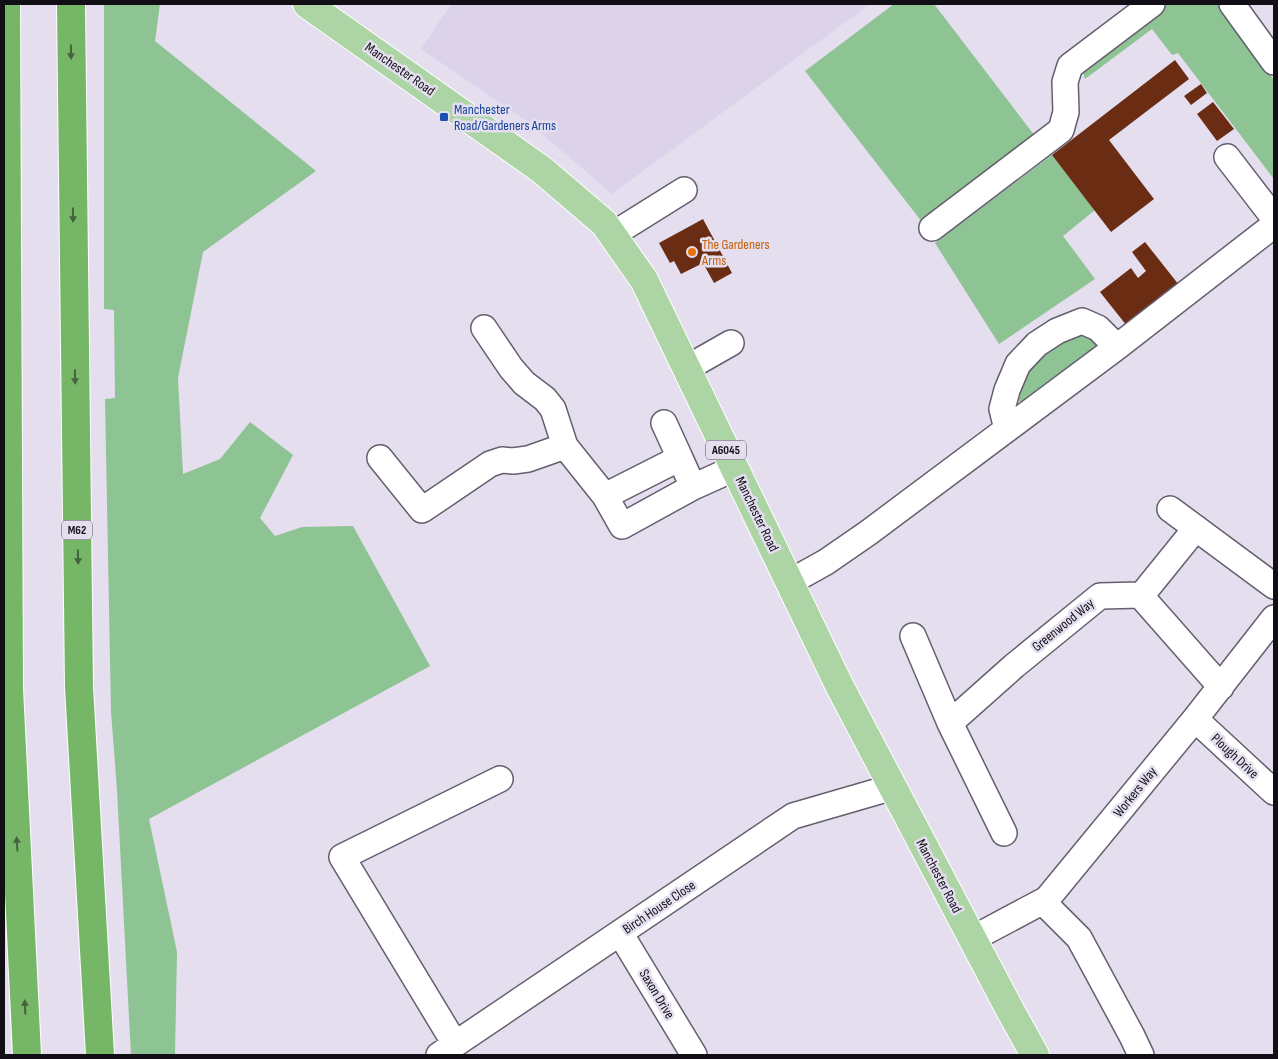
<svg xmlns="http://www.w3.org/2000/svg" width="1278" height="1059" viewBox="0 0 1278 1059" font-family="'Sofia Sans Condensed',sans-serif">
<style>
.built{fill:#dcd3eb}
.green{fill:#8ec394}
.building{fill:#6a2d14}
.lines{fill:none;stroke-linecap:round;stroke-linejoin:round}
.minor-casing{stroke:#645f6e;stroke-width:28}
.major-casing{stroke:#fff;stroke-width:30}
.highway-casing{stroke:#fff;stroke-width:30}
.minor{stroke:#fff;stroke-width:25}
.major{stroke:#add4a4;stroke-width:28}
.highway{stroke:#76b767;stroke-width:28}
.oneway{fill:#44633e}
.transit-dot{fill:#1a4fb4;stroke:#e4deef;stroke-width:2}
.food-dot{fill:#e8710a;stroke:#e4deef;stroke-width:2}
.labels{text-anchor:middle;dominant-baseline:central;stroke-width:5;stroke-linejoin:round;paint-order:stroke}
.shield{fill:#e4deef;stroke:#504d56;stroke-width:1}
.shield-label{font-size:12px;font-weight:bold;fill:#110f15}
.street-label{font-size:14px;fill:#110f15;stroke:#e4deef}
.transit-label{font-size:14px;fill:#164399;stroke:#e4deef;text-anchor:start}
.food-label{font-size:14px;fill:#c56008;stroke:#e4deef;text-anchor:start}
</style>
<rect width="100%" height="100%" fill="#e4deef"/>
<!-- built -->
<path class="built" d="M451 4H870L612 194 528 122 421 49Z"/>
<!-- green -->
<path class="green" d="M104 4H160L155 41 316 171 203 252 178 378 183 474 220 459 250 422 293 455 260 518 275 536 302 527 353 526 430 666 149 819 177 952 175 1055H131L117 790 111 711 105 399 115 398 114 310 104 309Z
M894 4H934L1035 136 922 222 805 71Z
M1166 4H1219L1274 80V179L1178 53 1172 55 1152 29 1085 79 1083 73 1088 62Z
M1052 155 1095 210 1063 236 1095 279 999 344 935 243Z
M1087 333 1098 344V350L1027 404C1019 402 1016 401 1015 392L1041 352 1046 348Z"/>
<!-- building -->
<path class="building" d="M1175 60 1189 79 1109 140 1154 199 1111 232 1052 155Z
M1201 84 1207 93 1191 105 1184 96Z
M1213 102 1234 129 1217 141 1197 114Z
M703 219 732 273 714 283 703 263 681 274 674 261 670 263 659 243Z
M1145 242 1179 285 1127 326 1100 292 1131 268 1138 278 1146 271 1132 252Z"/>
<g class="lines">
<defs>
<path id="minor" d="M1232 4 1274 62
M1227 157 1274 218
M932 228 1061 130 1066 112 1065 82 1070 66 1152 4
M612 235 684 190
M484 328 511 368 524 383 545 399 553 409 565 446
M687 368 731 343
M664 423 680 458
M1007 429 1002 409 1007 390 1018 364 1037 344 1057 331 1082 321 1098 328 1117 347
M380 458 422 510 490 464 502 460 513 461 528 459 565 446 605 496 680 458 693 487 735 468
M605 496 622 526 693 487
M1170 509 1274 586
M790 582 826 562 868 533 1117 347 1274 225
M1141 596 1196 528
M913 636 950 723 1004 833
M1195 719 1274 792
M950 723 1014 666 1100 596 1140 595 1221 687
M1043 902 1079 938 1132 1036 1141 1055
M620 933 694 1055
M972 939 1047 899 1195 719 1274 618
M455 1044 342 857 500 779
M439 1055 793 816 893 787"/>
<path id="major" d="M307 4 542 170 604 223 644 280 839 685 1010 1010 1035 1055"/>
<path id="highway" d="M6 4 9 688 27 1055
M71 4 79 687 100 1055"/>
</defs>
<!-- minor casing -->
<use href="#minor" class="minor-casing"/>
<!-- major casing -->
<use href="#major" class="major-casing"/>
<!-- highway casing -->
<use href="#highway" class="highway-casing"/>
<!-- minor -->
<use href="#minor" class="minor"/>
<!-- major -->
<use href="#major" class="major"/>
<!-- highway -->
<use href="#highway" class="highway"/>
</g>
<!-- one-way arrows -->
<defs><path id="oneway-solid" d="M-6-.8H1V-3.2L6.5 0L1 3.2V.8H-6Z" transform="scale(1.25)"/></defs>
<g class="oneway">
<use href="#oneway-solid" transform="translate(71 52) rotate(89)"/>
<use href="#oneway-solid" transform="translate(73 215) rotate(89)"/>
<use href="#oneway-solid" transform="translate(75 377) rotate(89)"/>
<use href="#oneway-solid" transform="translate(78 557) rotate(89)"/>
<use href="#oneway-solid" transform="translate(17 844) rotate(-93)"/>
<use href="#oneway-solid" transform="translate(25 1007) rotate(-93)"/>
</g>
<!-- markers -->
<rect class="transit-dot" x="439" y="112" width="10" height="10" rx="2.5"/>
<circle class="food-dot" cx="692" cy="252" r="5"/>
<g class="labels">
<!-- shield labels -->
<g class="shield">
<rect x="706" y="440.5" width="40" height="19" rx="4"/>
<rect x="62" y="520.5" width="30" height="19" rx="4"/>
</g>
<g class="shield-label">
<text x="726" y="450">A6045</text>
<text x="77" y="530">M62</text>
</g>
<!-- street labels -->
<g class="street-label">
<text transform="translate(400 69) rotate(35)">Manchester Road</text>
<text transform="translate(757 514) rotate(64)">Manchester Road</text>
<text transform="translate(1063 625) rotate(-39)">Greenwood Way</text>
<text transform="translate(1235 756) rotate(43)">Plough Drive</text>
<text transform="translate(1135 792) rotate(-51)">Workers Way</text>
<text transform="translate(939 876) rotate(62)">Manchester Road</text>
<text transform="translate(659 907) rotate(-34)">Birch House Close</text>
<text transform="translate(657 994) rotate(59)">Saxon Drive</text>
</g>
<!-- transit labels -->
<g class="transit-label">
<text x="454" y="109">Manchester<tspan x="454" dy="16">Road/Gardeners Arms</tspan></text>
</g>
<!-- food labels -->
<g class="food-label">
<text x="702" y="244">The Gardeners<tspan x="702" dy="16">Arms</tspan></text>
</g>
</g>
<!-- border -->
<rect width="1278" height="1059" fill="none" stroke="#110f15" stroke-width="10"/>
</svg>
